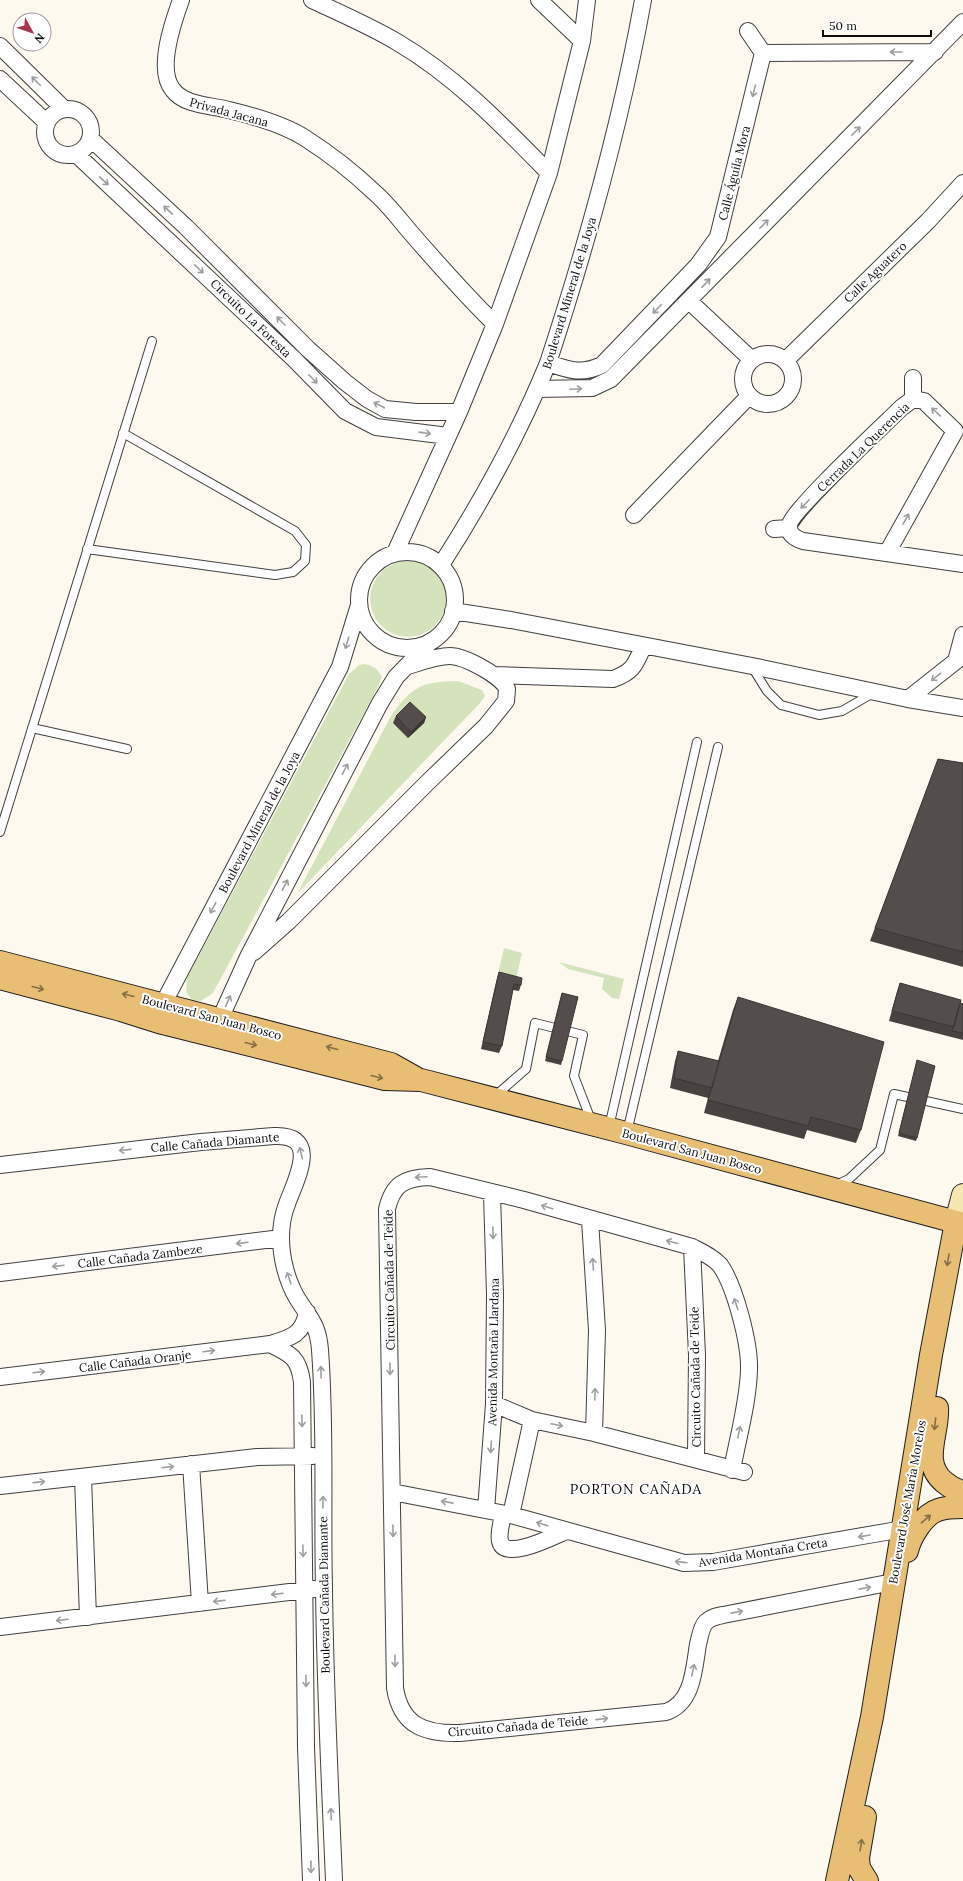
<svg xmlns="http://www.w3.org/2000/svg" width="963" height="1881" viewBox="0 0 963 1881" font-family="Lora,serif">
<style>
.green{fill:#d5e3bc}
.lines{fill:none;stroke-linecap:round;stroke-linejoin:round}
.lane-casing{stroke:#404040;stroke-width:10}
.street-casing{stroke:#404040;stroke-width:18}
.secondary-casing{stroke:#2f2f2f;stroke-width:24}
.primary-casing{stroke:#1e1e1e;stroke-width:24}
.lane{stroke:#fff;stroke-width:8}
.street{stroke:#fff;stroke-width:16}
.secondary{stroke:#f5e6b2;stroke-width:22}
.primary{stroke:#e7be74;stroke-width:22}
.wall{fill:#484240}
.shaded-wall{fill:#3b3634}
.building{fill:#544d4b;stroke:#3b3634}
.oneway{stroke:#9e9e9e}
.oneway2{stroke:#856e46}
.labels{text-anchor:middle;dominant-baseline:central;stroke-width:4;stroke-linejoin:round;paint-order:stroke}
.street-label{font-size:12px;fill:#0d0d0d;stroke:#fff}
.quarter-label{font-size:14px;letter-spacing:1px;fill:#0d0d0d;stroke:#fff}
</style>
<rect width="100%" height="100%" fill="#fdf9ef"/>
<!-- green -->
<path class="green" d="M370 599a38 38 0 1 1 76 0a38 38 0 1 1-76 0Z
M365 664C374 666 378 669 382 677L378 687 213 993 201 1001 192 1000 186 992 187 978 349 674 359 665Z
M458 681 482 690 485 696 481 702 297 894 391 716C412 686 421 682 458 681Z
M504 948 522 953 515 983 497 978Z
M559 962 624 979 619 999 612 998 602 989 604 978 568 969Z"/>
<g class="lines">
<defs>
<path id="lane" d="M87 549 275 575 293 572 305 561 306 545 295 531 123 433
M752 667 767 691 781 705 819 715 842 711 873 693
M32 728 127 749
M0 832 152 341
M495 1096 526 1069 535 1023 583 1035 574 1076 591 1120
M609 1127 697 742
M627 1132 718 747
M836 1185 849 1179 880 1150 894 1094 963 1109"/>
<path id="street" d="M181 0C173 22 156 70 173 90 185 106 211 105 229 110 254 116 283 124 305 138 330 154 353 172 374 192 388 204 399 219 411 233 438 264 465 295 495 324
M312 0C340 13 370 26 397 42 455 76 502 125 549 173
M539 0 582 41
M748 31 763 53
M0 46 63 108
M763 53 935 52
M0 79 46 122
M45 132a23 23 0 1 1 46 0a23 23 0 1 1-46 0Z
M91 139 186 227 308 349 345 382 367 399 385 409 416 412H459
M76 154 294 359 345 411 376 427 448 436
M689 301 752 360
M743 379a25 25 0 1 1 50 0a25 25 0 1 1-50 0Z
M786 360 928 221 963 183
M548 363C569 370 581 375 602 365L698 265 718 237 763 53
M537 389 592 388 611 379 963 22
M913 399V378
M955 431 924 401 913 399 901 408C885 424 788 514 789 527 789 535 797 539 803 541L963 564
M634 515 749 396
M774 529 789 528
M359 600a48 48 0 1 1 96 0a48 48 0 1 1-96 0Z
M395 553 459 412 495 324 549 173 582 41 587 0
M887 553 955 431
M441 565C482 501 519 434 548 363 587 244 621 123 643 0
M453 611 511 620 752 666 908 699 963 708
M495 675 613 679C633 672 635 665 643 647
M908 699 956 661 963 635
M254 952 289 921 427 783 486 726 506 701 507 689C502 676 464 656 450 656 436 656 421 662 408 666
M171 1011 163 1004 340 667 359 605
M210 1023 220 1019 248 957 380 703 396 677 431 641
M0 1165 201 1142 274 1136C322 1134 295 1181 287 1204 283 1214 281 1227 281 1238 281 1258 287 1281 297 1298 310 1319 318 1324 320 1350 326 1429 322 1509 324 1588 325 1686 330 1783 334 1881
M590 1220 597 1330 594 1433
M692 1247 697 1355 696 1459
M0 1273 281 1238
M270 1344C291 1354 299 1358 302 1382L306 1747 311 1881
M0 1377 270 1344C290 1338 303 1335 307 1312
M494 1404 532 1420 594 1433 744 1472
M191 1464 200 1603
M732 1470C738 1437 748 1403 749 1370 750 1344 735 1286 720 1265 713 1257 702 1252 692 1247L524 1200 430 1177C404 1178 393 1184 387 1209L395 1688C401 1726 425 1734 460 1733L666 1712C693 1703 694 1669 698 1644 700 1637 701 1627 706 1622 711 1617 717 1616 723 1615L893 1582
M83 1477 88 1617
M0 1486 257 1457 313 1456
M392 1492 511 1515 684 1563 713 1562 903 1529
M486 1510 494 1404 495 1294 492 1194
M503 1514C502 1522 498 1533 500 1541 504 1562 554 1536 566 1531
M511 1515 532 1420
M0 1627 314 1589"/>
<path id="secondary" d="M956 1222 963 1195"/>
<path id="primary" d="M0 962 391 1064 416 1078
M0 978 121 1010 159 1022 385 1079 421 1080 626 1133 963 1224
M937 1408C939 1433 920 1462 944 1482 950 1487 955 1490 963 1492
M907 1551C910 1537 924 1514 938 1510 945 1507 955 1507 963 1507
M865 1817 858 1858 859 1868 867 1881
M837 1881 872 1717 931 1355 956 1222"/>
</defs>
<!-- lane casing -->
<use href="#lane" class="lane-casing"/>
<!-- street casing -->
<use href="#street" class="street-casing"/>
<!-- secondary casing -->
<use href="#secondary" class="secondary-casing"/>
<!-- primary casing -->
<use href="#primary" class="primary-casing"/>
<!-- lane -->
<use href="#lane" class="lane"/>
<!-- street -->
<use href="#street" class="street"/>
<!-- secondary -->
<use href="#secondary" class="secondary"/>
<!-- primary -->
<use href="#primary" class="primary"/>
</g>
<!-- wall -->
<path class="wall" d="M396 716 426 717 424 723 408 738 393 723Z
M938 759 963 763V967L870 941Z
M499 972 521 985 519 991 513 990 502 1046 499 1053 481 1049 497 978Z
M900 983 963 1004V1040L889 1021 897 992Z
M562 993V1061L561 1065 545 1061Z
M738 997 861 1130 856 1143 807 1130 804 1139 704 1113 708 1098 670 1088 675 1061 678 1051 718 1061 733 1010Z
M917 1060V1138L916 1141 898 1136Z"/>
<!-- shaded-wall -->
<path class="shaded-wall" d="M426 717 424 723 408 738 411 732Z"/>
<!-- building -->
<path class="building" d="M410 702 426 717 411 732 396 716Z
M938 759 963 763V952L875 928Z
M499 972 522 978 521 985 514 984 502 1046 483 1042Z
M900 983 961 1000 954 1027 892 1011Z
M562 993 578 997 562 1061 546 1057Z
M738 997 884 1042 861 1130 811 1117 808 1126 708 1100Z
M960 1003 963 1004V1033L952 1031Z
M678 1051 719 1061 712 1088 674 1078Z
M917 1060 935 1066 917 1138 899 1133Z"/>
<!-- one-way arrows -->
<defs><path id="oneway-shaft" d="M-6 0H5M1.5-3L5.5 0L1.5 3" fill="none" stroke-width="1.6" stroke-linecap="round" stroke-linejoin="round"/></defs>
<g class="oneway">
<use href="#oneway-shaft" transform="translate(896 52) rotate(180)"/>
<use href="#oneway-shaft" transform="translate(36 81) rotate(-135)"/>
<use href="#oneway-shaft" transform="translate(754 91) rotate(104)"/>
<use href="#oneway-shaft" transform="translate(856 131) rotate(-45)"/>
<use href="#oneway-shaft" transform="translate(104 181) rotate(43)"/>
<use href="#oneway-shaft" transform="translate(168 210) rotate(-137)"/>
<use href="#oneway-shaft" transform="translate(764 224) rotate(-45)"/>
<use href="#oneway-shaft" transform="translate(199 269) rotate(44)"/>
<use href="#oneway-shaft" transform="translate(706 283) rotate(-47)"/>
<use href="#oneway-shaft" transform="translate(657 309) rotate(134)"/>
<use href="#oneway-shaft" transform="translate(281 321) rotate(-135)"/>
<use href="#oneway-shaft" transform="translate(313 379) rotate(45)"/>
<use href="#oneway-shaft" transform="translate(576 389) rotate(-3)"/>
<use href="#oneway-shaft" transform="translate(379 405) rotate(-152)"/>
<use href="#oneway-shaft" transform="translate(936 412) rotate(-138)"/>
<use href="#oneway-shaft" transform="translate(425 433) rotate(8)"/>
<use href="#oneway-shaft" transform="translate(805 504) rotate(134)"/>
<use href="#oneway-shaft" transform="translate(906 519) rotate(-60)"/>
<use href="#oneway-shaft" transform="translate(347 643) rotate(107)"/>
<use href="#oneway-shaft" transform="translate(936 677) rotate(141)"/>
<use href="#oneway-shaft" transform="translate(345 769) rotate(-62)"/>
<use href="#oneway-shaft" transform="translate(285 885) rotate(-62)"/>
<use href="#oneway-shaft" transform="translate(213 908) rotate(118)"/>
<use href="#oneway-shaft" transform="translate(228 1001) rotate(-66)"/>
<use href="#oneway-shaft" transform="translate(125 1150) rotate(174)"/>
<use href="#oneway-shaft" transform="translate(301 1153) rotate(-103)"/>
<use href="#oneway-shaft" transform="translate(421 1177) rotate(177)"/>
<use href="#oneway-shaft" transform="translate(547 1207) rotate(-163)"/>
<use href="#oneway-shaft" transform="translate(493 1233) rotate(89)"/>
<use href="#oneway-shaft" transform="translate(672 1242) rotate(-165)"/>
<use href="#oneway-shaft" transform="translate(242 1243) rotate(173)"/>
<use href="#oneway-shaft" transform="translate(593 1264) rotate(-94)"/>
<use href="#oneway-shaft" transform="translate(58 1266) rotate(173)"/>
<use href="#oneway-shaft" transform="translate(289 1278) rotate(-109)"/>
<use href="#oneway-shaft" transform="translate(736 1304) rotate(-109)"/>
<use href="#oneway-shaft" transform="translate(209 1351) rotate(-7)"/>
<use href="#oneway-shaft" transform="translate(390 1369) rotate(89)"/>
<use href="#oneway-shaft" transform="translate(39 1372) rotate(-7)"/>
<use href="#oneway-shaft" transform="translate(321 1372) rotate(-91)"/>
<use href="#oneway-shaft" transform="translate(595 1394) rotate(-88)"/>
<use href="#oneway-shaft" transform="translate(302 1421) rotate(88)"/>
<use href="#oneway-shaft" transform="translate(557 1425) rotate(12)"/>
<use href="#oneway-shaft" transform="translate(739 1432) rotate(-79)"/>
<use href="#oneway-shaft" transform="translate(491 1447) rotate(94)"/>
<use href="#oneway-shaft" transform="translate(168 1467) rotate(-7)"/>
<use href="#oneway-shaft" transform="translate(39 1482) rotate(-7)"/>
<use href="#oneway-shaft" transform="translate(323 1502) rotate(-89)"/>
<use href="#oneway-shaft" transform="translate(447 1502) rotate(-169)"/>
<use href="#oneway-shaft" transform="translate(542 1524) rotate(-163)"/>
<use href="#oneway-shaft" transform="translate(393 1531) rotate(89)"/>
<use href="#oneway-shaft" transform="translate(864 1536) rotate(170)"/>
<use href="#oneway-shaft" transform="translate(303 1551) rotate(89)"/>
<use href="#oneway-shaft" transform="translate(681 1562) rotate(-173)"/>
<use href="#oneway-shaft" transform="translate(865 1588) rotate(-11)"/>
<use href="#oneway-shaft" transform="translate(277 1594) rotate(173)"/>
<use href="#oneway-shaft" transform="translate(219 1601) rotate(173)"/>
<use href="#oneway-shaft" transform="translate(737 1612) rotate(-11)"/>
<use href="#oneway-shaft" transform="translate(62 1620) rotate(173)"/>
<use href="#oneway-shaft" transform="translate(395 1661) rotate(89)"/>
<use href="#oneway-shaft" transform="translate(693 1670) rotate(-78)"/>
<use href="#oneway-shaft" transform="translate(306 1681) rotate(89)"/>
<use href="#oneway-shaft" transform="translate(602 1719) rotate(-6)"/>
<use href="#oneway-shaft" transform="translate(331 1814) rotate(-93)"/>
<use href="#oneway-shaft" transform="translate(311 1867) rotate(89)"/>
</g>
<g class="oneway2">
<use href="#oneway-shaft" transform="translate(38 988) rotate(15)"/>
<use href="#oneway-shaft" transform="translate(128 995) rotate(-166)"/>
<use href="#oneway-shaft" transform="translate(251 1044) rotate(14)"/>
<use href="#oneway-shaft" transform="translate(332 1048) rotate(-165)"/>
<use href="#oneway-shaft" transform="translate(377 1077) rotate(14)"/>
<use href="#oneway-shaft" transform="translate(948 1260) rotate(100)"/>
<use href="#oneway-shaft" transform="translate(935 1424) rotate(97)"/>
<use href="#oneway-shaft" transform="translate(926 1519) rotate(-41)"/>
<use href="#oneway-shaft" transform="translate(861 1845) rotate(-81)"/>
</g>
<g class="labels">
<!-- street labels -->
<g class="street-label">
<text transform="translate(229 112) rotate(15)">Privada Jacana</text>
<text transform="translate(734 173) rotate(-76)">Calle Águila Mora</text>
<text transform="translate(875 272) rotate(-44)">Calle Aguatero</text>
<text transform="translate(569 293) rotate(-73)">Boulevard Mineral de la Joya</text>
<text transform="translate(251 318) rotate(44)">Circuito La Foresta</text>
<text transform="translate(863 447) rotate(-44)">Cerrada La Querencia</text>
<text transform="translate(259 822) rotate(-62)">Boulevard Mineral de la Joya</text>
<text transform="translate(212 1017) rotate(15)">Boulevard San Juan Bosco</text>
<text transform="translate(215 1142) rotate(-5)">Calle Cañada Diamante</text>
<text transform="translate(692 1151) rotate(15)">Boulevard San Juan Bosco</text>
<text transform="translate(140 1256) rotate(-7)">Calle Cañada Zambeze</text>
<text transform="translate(389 1280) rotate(-91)">Circuito Cañada de Teide</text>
<text transform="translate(493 1352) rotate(-89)">Avenida Montaña Llardana</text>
<text transform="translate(135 1361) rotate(-7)">Calle Cañada Oranje</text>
<text transform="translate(695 1377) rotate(-91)">Circuito Cañada de Teide</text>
<text transform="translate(907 1502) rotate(-80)">Boulevard José María Morelos</text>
<text transform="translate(763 1552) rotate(-9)">Avenida Montaña Creta</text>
<text transform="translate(324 1595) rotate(-91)">Boulevard Cañada Diamante</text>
<text transform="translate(518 1726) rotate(-5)">Circuito Cañada de Teide</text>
</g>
<!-- quarter labels -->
<g class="quarter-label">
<text x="636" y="1489">PORTON CAÑADA</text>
</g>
</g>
<!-- north arrow -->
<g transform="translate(32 32) rotate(130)"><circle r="19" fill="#ffffff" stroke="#9e9e9e"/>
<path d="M0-3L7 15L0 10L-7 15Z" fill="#ab3649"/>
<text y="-6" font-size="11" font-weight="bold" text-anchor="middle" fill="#0d0d0d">N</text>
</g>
<!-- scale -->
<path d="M823 30v6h108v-6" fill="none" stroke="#0d0d0d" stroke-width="2"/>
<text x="829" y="30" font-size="12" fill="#0d0d0d" stroke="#ffffff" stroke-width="3" paint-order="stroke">50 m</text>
</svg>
